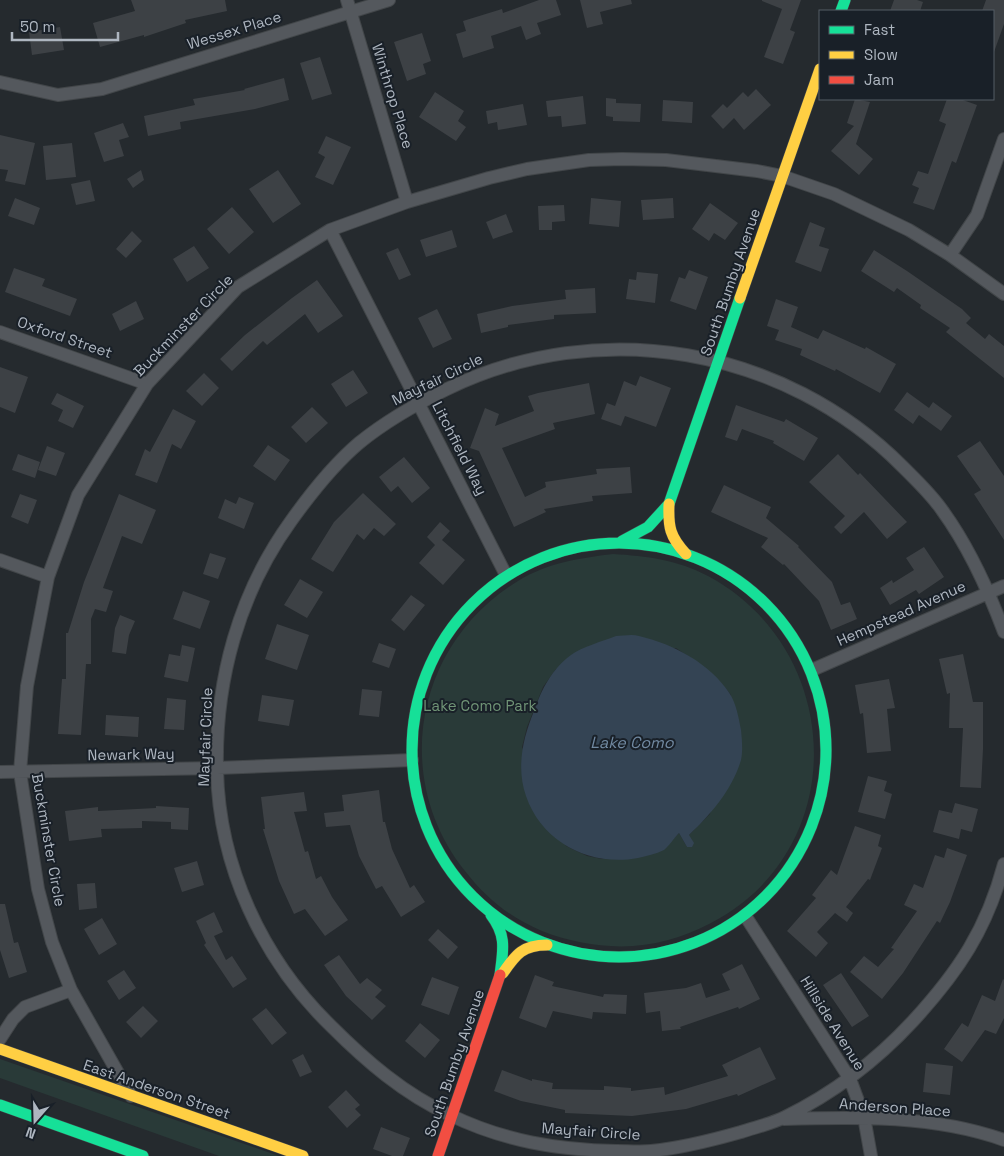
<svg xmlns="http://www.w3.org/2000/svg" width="1004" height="1156" viewBox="0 0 1004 1156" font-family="'Space Grotesk',sans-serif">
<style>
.green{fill:#293a38;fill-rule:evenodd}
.water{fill:#344454}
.building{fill:#3d4145}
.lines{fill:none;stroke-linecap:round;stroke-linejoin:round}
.street-casing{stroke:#424649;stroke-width:14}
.fast-casing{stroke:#424649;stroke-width:12}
.slow-casing{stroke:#424649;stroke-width:12}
.jam-casing{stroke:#424649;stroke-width:12}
.street{stroke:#54585d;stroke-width:12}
.fast{stroke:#16e098;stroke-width:11}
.slow{stroke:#ffcf43;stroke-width:11}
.jam{stroke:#f24e42;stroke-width:11}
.labels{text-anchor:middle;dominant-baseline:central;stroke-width:4;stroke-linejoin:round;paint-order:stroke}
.street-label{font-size:15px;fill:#aeb6c0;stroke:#192028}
.park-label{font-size:15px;fill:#709476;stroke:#192028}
.water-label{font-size:16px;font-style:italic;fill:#7189a1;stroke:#192028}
</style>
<rect width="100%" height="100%" fill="#252a2e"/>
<!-- green -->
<path class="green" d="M613 554C646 556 678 560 708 576 841 647 853 840 720 918 694 933 664 944 633 946 602 948 570 942 542 931 509 917 486 898 465 871 390 777 416 643 518 581 547 563 580 558 613 554ZM676 648C697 662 716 675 731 695L710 814 689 835 687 847 679 833 674 838 602 859 587 856 566 846 522 747 527 727 543 687 556 669Z
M0 1059 279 1156H219L0 1078Z"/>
<!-- water -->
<path class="water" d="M616 636C623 636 632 634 639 636 673 644 710 663 730 694 736 703 739 719 741 730 742 740 743 751 741 760 732 790 711 814 689 835L694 843 692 847H687L679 833C674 838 669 846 664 850 656 854 646 856 638 858 591 867 542 843 526 796 516 767 523 738 534 711 542 689 551 670 571 655 582 647 603 641 616 636Z"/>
<!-- building -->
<path class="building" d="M131 0H225L227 11 185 20 186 23 144 37V35L100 47 93 23 135 11Z
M539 0H556L561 15 537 23 541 34 526 40 521 26 491 36 494 48 463 58 456 34 466 31 463 21 502 9 503 13Z
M580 0H631L632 4 600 12 603 24 587 28Z
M762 0H801L790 30 795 32 783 64 764 57 782 9 762 1Z
M894 0H917L923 2 920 11H890Z
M986 0H1004V24L994 52 993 51V11H982Z
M60 27 64 50 32 55 29 32Z
M422 33 431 61 423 64 426 74 407 81 394 42Z
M320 57 332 94 312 100 300 63Z
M284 78 289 100 255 109 180 122 181 129 148 136 144 116 195 105 193 99 245 90 244 89Z
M756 89 771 105 744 130 734 118 723 129 711 116 723 104 727 108 743 92 748 97Z
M435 92 464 111 458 121 466 127 456 141 419 117Z
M583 96 586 124 562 127 561 116 548 117 546 101Z
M606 98 616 99V103L641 104 640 122 613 121V117L606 116Z
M855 99 870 102 856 144 873 159 859 175 831 151 854 126 847 123Z
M947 99H960L977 105 956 163 952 161 934 210 913 203 919 188 912 185 918 171 928 174 946 124 939 121Z
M663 100 693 102 692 123 662 121Z
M523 104 527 125 498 130 497 122 488 124 486 111Z
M123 123 129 137 119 140 124 156 104 162 94 133Z
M0 135 35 143 25 185 5 181 8 170 0 169Z
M326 136 351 147 333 185 315 177 325 157 318 153Z
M72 143 76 177 46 180 43 146Z
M141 170 144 180 133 188 127 179Z
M278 170 301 204 273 223 249 189Z
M90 180 95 201 76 205 71 184Z
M15 198 40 208 34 225 8 216Z
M591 198 621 201 619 227 589 224Z
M673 198 674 218 643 220 641 200Z
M710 203 738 223 725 240 714 233 709 241 692 229Z
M564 205 565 221 552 222V230H539L538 206Z
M232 207 254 232 229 254 207 229Z
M506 214 513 232 493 239 486 222Z
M810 222 825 228 819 246 829 249 821 272 795 262Z
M452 230 457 247 426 257 420 240Z
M132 231 142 241 126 258 116 249Z
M194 246 209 268 187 282 173 259Z
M398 248 411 275 399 280 386 253Z
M874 250 907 271 962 309 971 318 966 323 985 339 989 334 1004 346V378L946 332 950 328 920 308 921 305 897 288 894 292 861 271Z
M14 268 45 279 42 286 77 299 70 316 5 292Z
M689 270 708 277 696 310 670 301 679 277 685 279Z
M637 272 658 274 655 303 626 299 629 279 636 280Z
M317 280 343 316 318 333 305 314 267 345 263 341 232 371 220 359 245 335 292 298Z
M595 288 596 313 554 315V319L508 325V327L481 333 477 314 512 306 566 299 565 290Z
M776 299 798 307 791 327 818 339 823 330 865 349 866 347 896 364 880 393 836 369 835 371 800 355 802 349 775 340 779 330 767 326Z
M136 301 144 319 120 331 112 314Z
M437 309 452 339 433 348 418 318Z
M0 367 28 377 15 413 0 407Z
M353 370 368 393 346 407 331 384Z
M204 373 219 388 202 406 186 391Z
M640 376 671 388 656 427 625 416 621 426 601 419 607 403 615 406 624 381 636 386Z
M589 383 595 414 553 423 555 429 502 448 525 497 546 487 545 482 597 474 596 469 630 467 632 493 592 496 593 501 544 509 546 512 514 527 479 451 470 448 485 408 499 414 495 426 534 411 528 396 538 393Z
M907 392 929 408 933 402 952 416 941 431 919 415 913 424 894 410Z
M57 393 84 406 73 428 58 421 63 410 51 404Z
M736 405 784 422 786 419 818 438 804 461 773 443 774 441 742 429 737 441 725 437Z
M312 407 328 423 306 443 291 427Z
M173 409 196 421 181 449 172 444 157 483 135 475 145 449 150 452Z
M980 441 1004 476V540L974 494 981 490 957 456Z
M268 445 290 460 275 481 253 466Z
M47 446 65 453 56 476 38 470Z
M18 454 40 462 35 478 12 470Z
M838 454 858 475 860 473 907 522 887 539 864 512 841 534 834 527 845 516 809 482Z
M404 457 430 488 412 503 398 486 391 492 379 477Z
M724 485 771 507 766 518 799 546 798 547 832 582 841 605 850 602 857 619 831 630 819 601 784 564 783 565 761 547 768 538 711 512Z
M363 493 396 524 384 536 374 528 364 540 357 534 333 572 311 559 334 522Z
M20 494 37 500 28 524 11 517Z
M119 494 156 510 142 544 122 536 103 588 113 591 106 612 95 609 91 619V664H86L81 735 58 734 62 679H66V633H68L84 582Z
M239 497 254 503 244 529 218 518 225 499 236 504Z
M440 522 450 531 442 540 465 560 443 585 419 563 435 545 427 537Z
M924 547 944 577 919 594 916 590 890 605 880 588 892 580 893 583 914 570 906 558Z
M210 553 226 558 218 579 203 574Z
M300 579 323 592 307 618 284 605Z
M183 591 210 601 200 629 173 619Z
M411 595 425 605 404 631 391 620Z
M120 615 135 621 129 635 126 654 112 652 115 628Z
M277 624 309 635 297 670 265 659Z
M379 643 396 649 389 668 372 662Z
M182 645 195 648 188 682 164 677 169 654 180 656Z
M963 654 973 702H983V749L981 788 960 787 963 728H949L950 693 947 694 939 659Z
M889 679 895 708 887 709 891 751 867 753 863 713 860 714 855 685Z
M362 689 382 691 379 717 359 715Z
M262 695 294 700 289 726 258 721Z
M167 698 186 700 184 730 164 729Z
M106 715 139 717 138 737 105 735Z
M868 776 887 781 884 791 892 794 885 819 858 812Z
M379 790 383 822H385L392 849 410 888 414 885 425 902 401 917 382 886 376 889 359 856 350 825 326 827 324 813 344 811 342 795Z
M304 792 307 811 294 812 305 852 308 851 316 879 321 876 332 897 348 920 325 936 305 909 294 914 279 881 263 829H265L261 797Z
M955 803 978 809 972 832 961 829 959 839 933 832 939 810 952 813Z
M156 806 189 808 188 830 171 829V822L142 821V828L101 829 102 837 69 841 65 811 98 807V811L156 808Z
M855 826 881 835 878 846 882 848 870 880 868 879 846 907 853 913 847 922 835 913 817 932 828 943 816 957 787 931 816 898 812 895 831 870 837 875Z
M947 848 967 855 950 902 940 923 937 921 903 973 882 999 850 972 864 956 878 967 894 949 891 948 917 911 904 905 914 884 923 888 935 855 944 858Z
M197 861 204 885 182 892 174 868Z
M95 883 97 908 79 910 77 884Z
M0 904H5L14 943 18 942 27 972 9 978 0 950Z
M214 912 223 932 214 936 226 960 232 956 247 979 233 988 204 945 206 943 196 921Z
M102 918 117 944 99 955 84 929Z
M438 929 458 947 448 959 428 940Z
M339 955 360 984 367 978 382 990 375 997 386 1006 372 1020 346 996 324 965Z
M742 964 760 999 739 1009 738 1007 680 1027 681 1029 662 1031 660 1011 646 1013 644 993 686 988 701 983 706 998 730 990 722 974Z
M124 970 136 988 119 1000 107 981Z
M841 973 869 1016 852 1027 823 985Z
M535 975 554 982 552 986 603 997 604 994 627 995 626 1014 593 1012 592 1019 553 1011 546 1028 519 1018Z
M432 977 459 987 449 1015 421 1005Z
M1003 979 1004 980V1018L996 1034 985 1030 962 1062 944 1049 962 1023 968 1027 982 995 995 1001Z
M143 1006 158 1021 141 1038 126 1022Z
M266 1008 287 1033 272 1045 252 1019Z
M420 1023 440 1040 425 1058 405 1041Z
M760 1047 776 1079 738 1096 737 1094 686 1109 632 1116 565 1113V1110L521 1101 494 1091 502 1070 532 1081V1079L553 1083 552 1089 604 1090V1086L631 1088V1091L664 1087 665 1095 728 1076 722 1065Z
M303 1054 312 1072 300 1077 292 1060Z
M926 1063 953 1066 950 1095 923 1092Z
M346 1090 360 1105 355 1109 361 1115 347 1128 328 1107Z
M381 1127 410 1138 403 1156H392L373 1149Z"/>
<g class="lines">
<defs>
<path id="street" d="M347 0 407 202
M0 82 58 95 102 89 389 0
M330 230 506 575
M950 255 977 215 1004 139
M0 332 147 384
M0 560 48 577
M1004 632C988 589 969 547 942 510 931 494 917 481 903 467 784 347 599 315 447 389 416 404 386 421 359 443 333 465 311 493 291 521 239 593 215 680 217 770 219 866 262 959 331 1026 366 1061 404 1094 450 1115 504 1141 557 1150 617 1151 628 1151 640 1152 651 1151 681 1148 713 1140 741 1132 756 1127 771 1124 785 1117 834 1093 876 1061 913 1021 958 972 987 929 1004 864
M812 670 1004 586
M0 772 217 768 412 760
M746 917 850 1079 864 1117 871 1156
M0 1039 13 1019 25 1007 71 990
M131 1096 71 990 52 942 38 889 20 772 27 686 48 577 78 495 147 384 238 287 330 230 407 202 489 178 527 169 589 160 622 159 666 160 757 171 782 176 834 194 909 230 950 255 1004 294
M784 1119C858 1117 934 1115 1004 1140"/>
<path id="fast" d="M841 11 845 0
M622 541 648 527 669 504 740 298
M412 750a207 207 0 1 1 414 0a207 207 0 1 1-414 0Z
M491 915C507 936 503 950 500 975
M0 1105 143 1156"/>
<path id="slow" d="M740 298 820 69
M669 504C668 527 670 537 686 554
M503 973C516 954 523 945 547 945
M0 1049 303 1156"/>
<path id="jam" d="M438 1156 500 975"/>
</defs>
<!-- street casing -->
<use href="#street" class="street-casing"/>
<!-- fast casing -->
<use href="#fast" class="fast-casing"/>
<!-- slow casing -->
<use href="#slow" class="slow-casing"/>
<!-- jam casing -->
<use href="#jam" class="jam-casing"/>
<!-- street -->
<use href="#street" class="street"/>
<!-- fast -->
<use href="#fast" class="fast"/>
<!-- slow -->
<use href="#slow" class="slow"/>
<!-- jam -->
<use href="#jam" class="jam"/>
</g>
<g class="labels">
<!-- street labels -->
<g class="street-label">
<text transform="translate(234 30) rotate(-17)">Wessex Place</text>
<text transform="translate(393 96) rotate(73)">Winthrop Place</text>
<text transform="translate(730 282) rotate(-71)">South Bumby Avenue</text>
<text transform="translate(183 325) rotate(-46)">Buckminster Circle</text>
<text transform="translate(65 337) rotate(19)">Oxford Street</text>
<text transform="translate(437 379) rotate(-26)">Mayfair Circle</text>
<text transform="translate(460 448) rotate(63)">Litchfield Way</text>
<text transform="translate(901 613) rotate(-24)">Hempstead Avenue</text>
<text transform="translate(205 737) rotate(-88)">Mayfair Circle</text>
<text transform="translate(131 754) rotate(-1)">Newark Way</text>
<text transform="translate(49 840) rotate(80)">Buckminster Circle</text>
<text transform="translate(833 1023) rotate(58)">Hillside Avenue</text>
<text transform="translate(454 1063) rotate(-71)">South Bumby Avenue</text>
<text transform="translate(157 1089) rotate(19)">East Anderson Street</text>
<text transform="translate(895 1107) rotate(4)">Anderson Place</text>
<text transform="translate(591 1131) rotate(4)">Mayfair Circle</text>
</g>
<!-- park labels -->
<g class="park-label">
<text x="480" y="705">Lake Como Park</text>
</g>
<!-- water labels -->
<g class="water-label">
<text x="632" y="742">Lake Como</text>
</g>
</g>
<!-- legend -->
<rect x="819" y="10" width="175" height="90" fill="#192028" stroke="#555c65"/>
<rect x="829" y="26" width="25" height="8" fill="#16e098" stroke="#555c65"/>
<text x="864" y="35" font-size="15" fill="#aeb6c0">Fast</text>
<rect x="829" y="51" width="25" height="8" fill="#ffcf43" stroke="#555c65"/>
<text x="864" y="60" font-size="15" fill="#aeb6c0">Slow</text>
<rect x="829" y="76" width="25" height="8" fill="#f24e42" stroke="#555c65"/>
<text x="864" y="85" font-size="15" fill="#aeb6c0">Jam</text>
<!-- north arrow -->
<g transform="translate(35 1121) rotate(200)" stroke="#192028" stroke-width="4" paint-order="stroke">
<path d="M0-4L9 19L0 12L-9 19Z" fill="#aeb6c0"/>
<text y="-8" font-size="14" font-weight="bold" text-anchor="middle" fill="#aeb6c0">N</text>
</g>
<!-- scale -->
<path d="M12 32v8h106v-8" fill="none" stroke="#aeb6c0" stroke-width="2.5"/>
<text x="20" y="32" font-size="15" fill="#aeb6c0" stroke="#192028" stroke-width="4" paint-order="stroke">50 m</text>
</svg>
